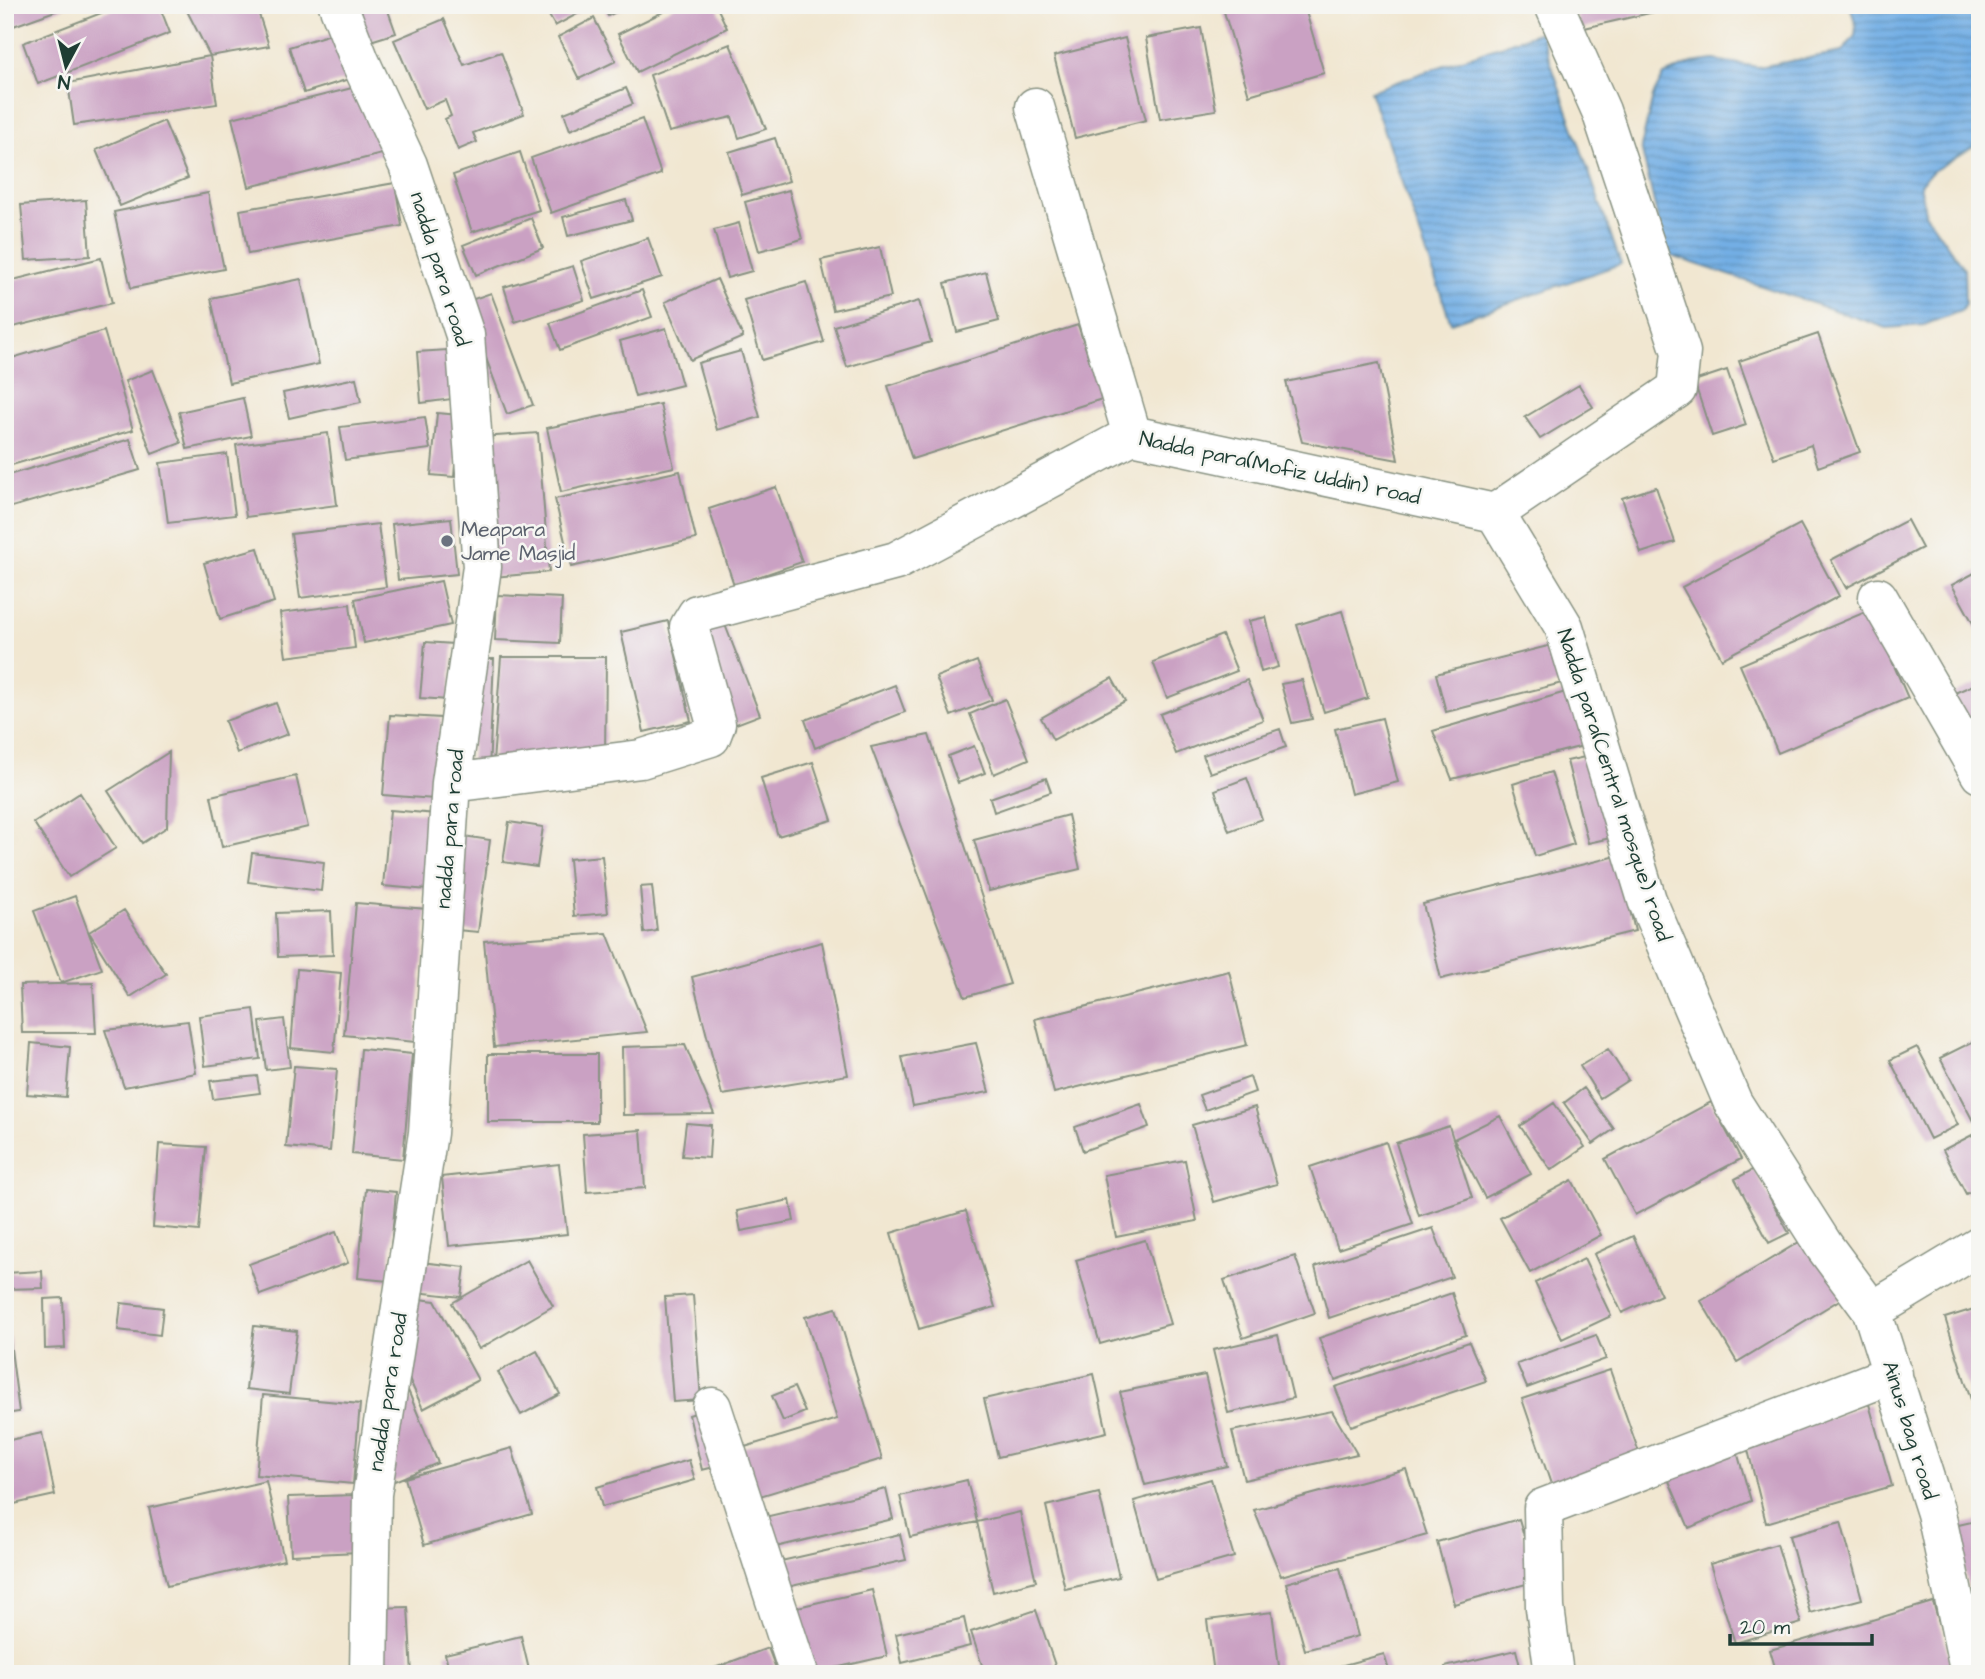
<svg xmlns="http://www.w3.org/2000/svg" width="1985" height="1679" viewBox="0 0 1985 1679" font-family="'Architects Daughter',sans-serif">
<style>
.water{fill:url(#water-rules);stroke:#49768c;stroke-width:2}
.building{fill:#caa1c3}
.lines{fill:none;stroke-linecap:round;stroke-linejoin:round}
.street-casing{stroke:#889282;stroke-width:41}
.street{stroke:#fff;stroke-width:38}
.worship-dot{fill:#6b7280;stroke:#f6f6f2;stroke-width:2.5}
.labels{text-anchor:middle;dominant-baseline:central;stroke-width:5;stroke-linejoin:round;paint-order:stroke}
.street-label{font-size:21px;fill:#1f3d34;stroke:#f6f6f2}
.worship-label{font-size:21px;fill:#5b616d;stroke:#f6f6f2;text-anchor:start}
</style>
<defs>
<pattern id="water-rules" width="6" height="5" patternUnits="userSpaceOnUse" patternTransform="scale(1.75)"><rect width="6" height="5" fill="#73afe5"/><path d="M0 2.5h6" fill="none" stroke="#5e90ba"/></pattern>
</defs>
<rect width="100%" height="100%" fill="#f6f6f2"/>
<filter id="ink" filterUnits="userSpaceOnUse"><feTurbulence type="fractalNoise" baseFrequency=".0143" numOctaves="2"/><feDisplacementMap in="SourceGraphic" scale="14" xChannelSelector="R" yChannelSelector="G"/><feConvolveMatrix kernelMatrix="1 2 1 2 8 2 1 2 1" color-interpolation-filters="sRGB"/></filter>
<filter id="wash" filterUnits="userSpaceOnUse"><feTurbulence type="fractalNoise" baseFrequency=".00686" numOctaves="4" result="noise"/><feDisplacementMap in="SourceGraphic" scale="28" xChannelSelector="R" yChannelSelector="G"/><feGaussianBlur stdDeviation="1.57" result="paint"/><feColorMatrix in="noise" values="0 0 0 0 0 0 0 0 0 0 0 0 0 0 0 0 0 1.4 0 .05"/><feComposite in="paint" operator="in"/></filter>
<g filter="url(#wash)">
<rect width="100%" height="100%" fill="#f1e7d1"/>
<!-- water -->
<path class="water" d="M1850 5H1980V143L1933 171 1920 184 1925 213 1964 269 1965 304 1961 311 1924 325 1887 328 1666 254 1641 147 1653 96 1664 75 1692 63 1714 60 1758 67 1842 52 1855 36 1856 26Z
M1540 32 1621 264 1451 323 1370 91Z"/>
<g id="blocks">
<!-- building -->
<path class="building" d="M5 5H69V6L5 29Z
M122 5H159L170 33 38 84 23 43Z
M184 5H256L269 46 210 56Z
M351 5H386L396 33 364 43Z
M543 5H594L555 26Z
M602 5H630L608 16Z
M677 5H716L727 28 637 72 618 34Z
M1222 5H1304L1324 73 1249 95Z
M1574 5H1652L1654 12 1580 29Z
M594 18 616 61 579 79 558 37Z
M444 19 464 65 501 52 524 114 473 133 477 142 458 150 445 119 451 116 445 100 424 109 394 40Z
M1201 28 1216 110 1160 119 1146 38Z
M334 33 349 79 304 93 289 47Z
M1125 38 1146 120 1075 138 1054 56Z
M730 44 766 129 739 138 732 117 669 132 650 75Z
M210 56 217 104 74 125 68 83Z
M364 85 382 154 249 187 232 118Z
M626 88 633 104 570 130 564 113Z
M642 119 661 174 551 213 531 158Z
M164 121 188 178 120 206 96 150Z
M775 138 789 181 742 195 729 152Z
M520 152 539 210 472 232 453 175Z
M395 183 402 226 248 254 240 210Z
M789 190 802 239 759 251 745 202Z
M208 193 224 269 131 288 114 212Z
M86 200 90 256 26 260 21 205Z
M626 200 632 220 568 236 563 217Z
M531 218 543 248 476 275 463 245Z
M739 223 752 271 727 278 714 230Z
M648 238 662 277 594 299 581 261Z
M880 247 891 297 833 310 821 260Z
M101 258 112 303 5 329V282Z
M573 266 584 300 515 322 504 287Z
M986 272 999 321 957 332 945 283Z
M301 279 319 364 229 383 211 298Z
M717 279 743 337 690 360 665 302Z
M806 282 824 342 762 360 744 300Z
M642 290 652 317 560 350 550 323Z
M491 293 533 405 507 414 465 302Z
M919 301 931 342 847 367 834 326Z
M1078 325 1102 399 912 459 888 386Z
M666 328 682 385 635 397 620 341Z
M104 331 133 430 5 467V360Z
M1818 334 1860 452 1818 467 1811 445 1774 458 1739 361Z
M448 350 452 399 421 403 417 352Z
M741 351 760 417 717 430 698 363Z
M1379 363 1398 460 1302 442 1286 382Z
M153 370 181 443 152 454 125 381Z
M1727 370 1746 425 1712 436 1694 381Z
M356 378 361 402 289 418 283 393Z
M1579 385 1593 407 1540 439 1525 417Z
M243 398 251 436 187 449 179 412Z
M660 404 674 467 561 492 547 428Z
M437 413 459 415 454 477 431 475Z
M425 417 430 449 345 460 340 427Z
M328 433 337 505 246 517 236 445Z
M538 433 549 572 494 577 482 437Z
M130 439 140 470 5 509V476Z
M227 454 235 515 168 523 160 463Z
M680 471 696 539 571 567 555 499Z
M776 487 802 562 734 585 709 509Z
M1656 487 1675 542 1641 553 1622 498Z
M451 518 457 574 398 580 392 524Z
M1907 520 1922 548 1846 588 1831 560Z
M378 524 386 587 300 598 291 534Z
M1800 524 1839 596 1722 659 1682 587Z
M258 548 274 602 220 619 204 563Z
M1980 570V636L1952 585Z
M441 581 451 625 364 643 355 599Z
M497 595 562 598 560 643 495 640Z
M350 604 355 648 286 657 280 613Z
M1870 610 1908 698 1778 753 1740 665Z
M1342 611 1368 698 1324 712 1297 625Z
M1266 617 1278 667 1261 672 1249 621Z
M668 621 691 721 644 732 621 632Z
M724 622 760 715 731 726 695 633Z
M1222 635 1237 671 1167 698 1153 662Z
M425 642 453 644 449 700 420 698Z
M1564 642 1574 680 1446 712 1436 674Z
M501 657H606L605 758 493 762Z
M476 659H494L489 771 471 770Z
M977 661 992 700 951 716 936 677Z
M1112 678 1125 701 1053 740 1041 718Z
M1247 680 1263 720 1176 754 1160 714Z
M1302 680 1312 719 1292 723 1281 684Z
M1980 682V765L1950 695Z
M895 685 905 712 815 748 805 720Z
M1576 689 1595 743 1452 779 1433 731Z
M1005 699 1029 759 994 774 970 714Z
M276 703 288 734 237 753 225 721Z
M390 715 441 718 434 799 383 795Z
M1382 718 1398 782 1351 794 1335 729Z
M1280 729 1286 747 1210 773 1203 755Z
M929 735 1010 984 965 997 871 747Z
M974 746 985 773 958 783 948 756Z
M169 752 167 827 142 843 108 791Z
M1598 754 1619 836 1588 843 1567 761Z
M813 762 832 820 778 836 761 778Z
M1551 772 1574 844 1535 856 1513 784Z
M296 776 308 827 222 847 211 796Z
M1046 778 1051 792 994 812 990 798Z
M1247 778 1262 819 1229 831 1215 790Z
M80 793 116 848 69 877 34 823Z
M390 810 436 814 428 890 383 886Z
M1068 815 1080 869 989 891 974 840Z
M509 822 543 827 537 867 503 862Z
M457 835 490 840 478 932 446 929Z
M252 853 324 862 321 891 248 882Z
M602 856 608 913 574 916 569 859Z
M1617 856 1635 931 1441 979 1423 904Z
M652 886 657 931 644 933 640 887Z
M75 896 102 969 61 983 34 911Z
M356 903 427 909 415 1042 344 1035Z
M124 910 166 974 130 997 89 932Z
M331 911 333 955 278 957 276 913Z
M607 933 647 1032 494 1047 484 941Z
M822 942 848 1075 722 1095 692 977Z
M297 969 341 973 334 1052 291 1048Z
M1229 971 1247 1045 1054 1093 1035 1019Z
M93 983 96 1033H22L20 985Z
M254 1009 260 1059 205 1066 199 1016Z
M284 1019 290 1067 266 1070 260 1022Z
M188 1021 196 1073 124 1087 105 1030Z
M1980 1038V1117L1973 1121 1940 1058Z
M31 1043 70 1047 66 1097 27 1094Z
M976 1043 989 1092 913 1106 902 1057Z
M685 1045 714 1114 623 1115 622 1047Z
M1917 1047 1958 1125 1930 1139 1890 1060Z
M361 1049 412 1054 403 1159 352 1154Z
M1608 1049 1628 1080 1600 1098 1580 1066Z
M488 1054H597V1122H488Z
M294 1066 337 1069 330 1151 286 1147Z
M257 1076 260 1093 213 1099 210 1081Z
M1250 1077 1255 1092 1205 1110 1199 1095Z
M1584 1088 1614 1129 1593 1144 1564 1103Z
M1711 1102 1741 1159 1635 1215 1605 1159Z
M1554 1103 1585 1147 1551 1170 1520 1126Z
M1141 1104 1149 1127 1083 1151 1075 1127Z
M1255 1107 1277 1184 1214 1202 1192 1125Z
M1500 1116 1531 1174 1485 1198 1454 1139Z
M686 1123 711 1125 709 1158 682 1156Z
M1449 1126 1472 1198 1419 1216 1396 1143Z
M641 1130 645 1188 587 1192 583 1134Z
M1980 1131V1187L1966 1194 1943 1150Z
M1386 1142 1413 1224 1338 1249 1310 1167Z
M159 1144 206 1147 199 1231 153 1227Z
M1185 1160 1197 1221 1116 1237 1104 1175Z
M559 1164 567 1234 449 1246 442 1177Z
M1754 1169 1789 1233 1769 1243 1735 1179Z
M1572 1180 1601 1235 1530 1273 1500 1218Z
M366 1189 396 1192 388 1281 358 1278Z
M790 1200 794 1221 741 1231 737 1211Z
M966 1211 995 1307 919 1329 891 1233Z
M1433 1228 1452 1277 1329 1318 1315 1267Z
M336 1232 348 1263 260 1295 249 1264Z
M1633 1236 1661 1295 1622 1313 1594 1254Z
M1809 1236 1846 1296 1737 1362 1701 1301Z
M1145 1240 1170 1324 1100 1344 1076 1260Z
M1295 1256 1315 1313 1243 1338 1224 1280Z
M1584 1259 1611 1316 1562 1339 1535 1283Z
M527 1260 553 1306 479 1349 452 1303Z
M411 1261 465 1267 461 1297 407 1291Z
M42 1271 43 1288 5 1289V1273Z
M1452 1293 1466 1335 1335 1380 1319 1338Z
M693 1295 701 1400 673 1402 665 1297Z
M63 1298 65 1348 45 1349 44 1299Z
M411 1298 435 1301 478 1380 423 1409 396 1350Z
M121 1303 163 1308 160 1335 118 1330Z
M1980 1307V1407L1974 1409 1945 1318Z
M836 1308 882 1459 750 1499 735 1450 837 1419 805 1317Z
M5 1318H7L19 1412 5 1414Z
M254 1326 297 1331 289 1394 246 1389Z
M1278 1335 1293 1398 1228 1413 1213 1350Z
M1596 1335 1606 1359 1527 1388 1517 1364Z
M1469 1342 1486 1381 1351 1426 1335 1387Z
M537 1351 560 1394 521 1415 498 1372Z
M1610 1370 1641 1458 1552 1487 1522 1399Z
M1094 1374 1107 1432 998 1457 984 1399Z
M1205 1375 1227 1466 1145 1485 1120 1392Z
M405 1383 438 1463 380 1487Z
M794 1387 805 1412 783 1421 772 1396Z
M263 1395 360 1404 353 1484 256 1475Z
M1869 1404 1892 1486 1766 1523 1747 1446Z
M705 1410 718 1466 702 1470 689 1415Z
M1332 1411 1357 1454 1244 1480 1232 1431Z
M42 1433 55 1495 5 1506V1441Z
M512 1448 532 1514 424 1545 405 1478Z
M1736 1448 1751 1501 1689 1528 1666 1474Z
M689 1460 695 1480 602 1507 597 1487Z
M1406 1469 1427 1535 1281 1576 1254 1510Z
M1211 1479 1234 1557 1156 1579 1134 1501Z
M967 1480 977 1522 910 1537 900 1496Z
M266 1481 284 1560 167 1586 149 1508Z
M886 1489 893 1519 759 1551 752 1520Z
M1099 1493 1119 1577 1065 1589 1046 1506Z
M357 1495 359 1552 291 1555 288 1497Z
M1020 1512 1036 1581 993 1592 977 1522Z
M1519 1519 1537 1581 1454 1604 1437 1542Z
M1980 1520V1621H1975L1954 1526Z
M1841 1522 1862 1599 1810 1613 1789 1536Z
M900 1534 906 1560 774 1590 768 1564Z
M1777 1544 1801 1623 1735 1643 1710 1564Z
M1340 1568 1358 1636 1305 1650 1286 1583Z
M872 1590 887 1656 809 1674 789 1609Z
M1933 1602 1954 1674H1777L1770 1650Z
M408 1607 412 1674H381L376 1608Z
M1036 1610 1058 1674H985L971 1632Z
M1272 1612 1280 1674H1214L1207 1620Z
M964 1618 970 1646 902 1663 896 1634Z
M521 1636 530 1674H450L445 1654Z
M768 1648 778 1674H701V1673Z
M1516 1650 1522 1674H1446L1445 1667Z
M1384 1654 1390 1674H1314V1673Z"/>
</g>
</g>
<g filter="url(#ink)">
<use href="#blocks" fill-opacity="0" stroke="#889282" stroke-width="2"/>
<g class="lines">
<defs>
<path id="street" d="M338 5 360 61 408 165 465 335 482 567 451 783 428 1133 372 1494 369 1674
M1554 5 1601 111 1681 352 1677 389 1495 513 1564 627 1647 900 1733 1103 1824 1246 1872 1311 1936 1513 1970 1674
M1035 107 1132 435
M1878 597 1980 774
M451 783 641 759 711 737 716 724 689 627 697 614 896 561 1132 435 1495 513
M1872 1311 1980 1246
M712 1407 799 1674
M1554 1674 1545 1608 1543 1508 1893 1374"/>
</defs>
<!-- street casing -->
<use href="#street" class="street-casing"/>
<!-- street -->
<use href="#street" class="street"/>
</g>
</g>
<!-- markers -->
<circle class="worship-dot" cx="447" cy="541" r="7"/>
<g class="labels">
<!-- street labels -->
<g class="street-label">
<text transform="translate(440 269) rotate(73)">nadda para road</text>
<text transform="translate(1280 468) rotate(12)">Nadda para(Mofiz Uddin) road</text>
<text transform="translate(1614 785) rotate(72)">Nadda para(Central mosque) road</text>
<text transform="translate(450 829) rotate(-85)">nadda para road</text>
<text transform="translate(388 1392) rotate(-81)">nadda para road</text>
<text transform="translate(1910 1430) rotate(73)">Ainus bag road</text>
</g>
<!-- worship labels -->
<g class="worship-label">
<text x="461" y="529">Meapara<tspan x="461" dy="24">Jame Masjid</tspan></text>
</g>
</g>
<!-- margin -->
<rect width="1985" height="1679" fill="none" stroke="#f6f6f2" stroke-width="28"/>
<!-- north arrow -->
<g transform="translate(66 66) rotate(187)" stroke="#f6f6f2" stroke-width="5" paint-order="stroke">
<path d="M0-5L12 26L0 18L-12 26Z" fill="#1f3d34"/>
<text y="-10" font-size="19" font-weight="bold" text-anchor="middle" fill="#1f3d34">N</text>
</g>
<!-- scale -->
<path d="M1730 1634v10h142v-10" fill="none" stroke="#1f3d34" stroke-width="3.5"/>
<text x="1740" y="1634" font-size="21" fill="#1f3d34" stroke="#f6f6f2" stroke-width="5" paint-order="stroke">20 m</text>
</svg>
